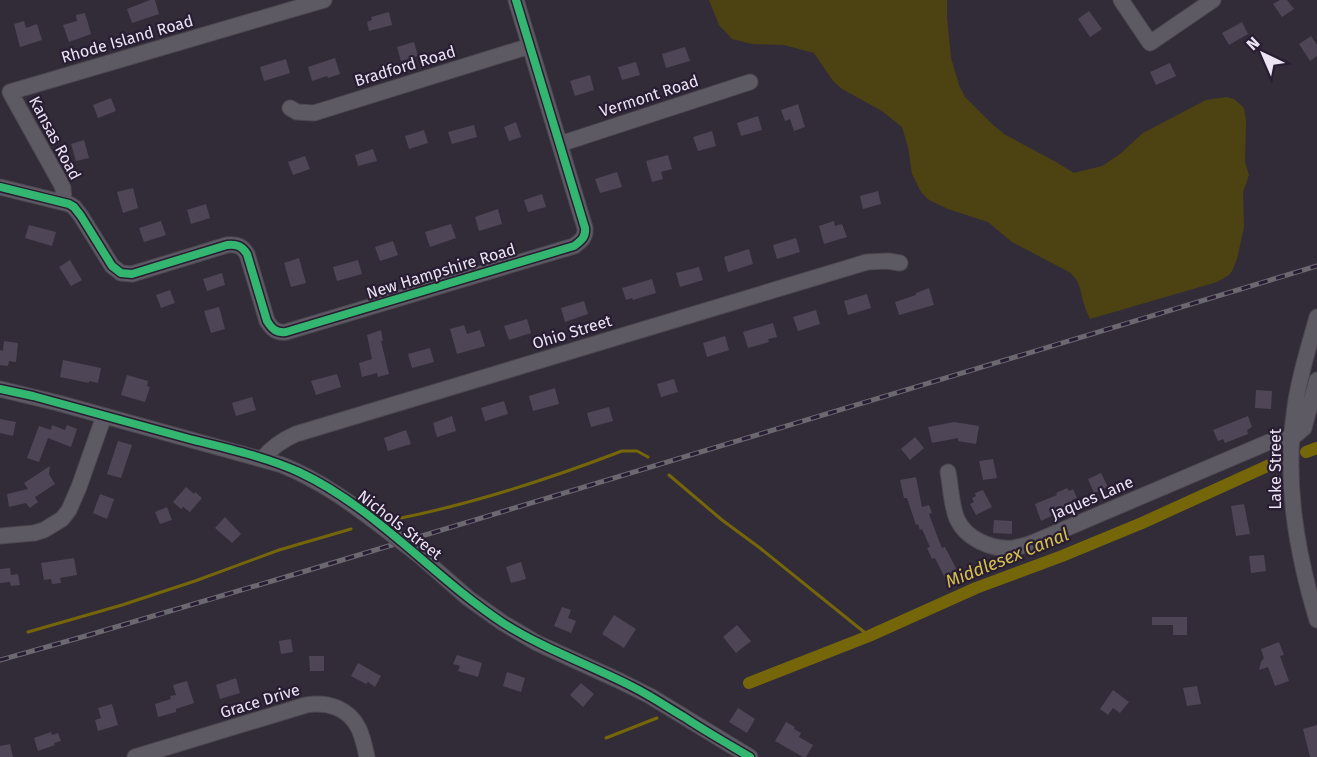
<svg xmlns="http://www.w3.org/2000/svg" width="1317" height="757" viewBox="0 0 1317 757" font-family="'Fira Sans',sans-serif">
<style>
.green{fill:#4d4312}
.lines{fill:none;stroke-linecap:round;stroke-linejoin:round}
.stream{stroke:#756709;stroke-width:3}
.canal{stroke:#756709;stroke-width:12}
.building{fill:#4e4557}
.minor-casing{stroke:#4c4751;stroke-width:17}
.minor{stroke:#5e5a63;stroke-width:15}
.rail-casing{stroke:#6c6870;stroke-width:5}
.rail{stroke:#281d33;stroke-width:3;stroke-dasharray:9;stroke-linecap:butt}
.minor-bridge-casing{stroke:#4c4751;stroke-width:17;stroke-linecap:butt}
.minor-bridge{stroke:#5e5a63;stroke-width:15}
.cycleway-casing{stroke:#281d33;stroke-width:11}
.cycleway{stroke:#33b770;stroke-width:8}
.labels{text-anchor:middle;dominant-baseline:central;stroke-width:4.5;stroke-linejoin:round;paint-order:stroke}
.street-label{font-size:16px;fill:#ebe4f3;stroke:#281d33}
.water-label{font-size:18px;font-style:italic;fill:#d6c149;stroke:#281d33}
</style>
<rect width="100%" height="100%" fill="#322c38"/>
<!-- green -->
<path class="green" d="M709 0H947V17L951 58 959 85 965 97 992 124 1004 134 1056 162 1074 173 1102 166 1120 154 1143 133 1206 100 1227 97 1234 99 1244 108 1246 121 1245 162 1249 175 1243 192 1244 227 1237 259 1232 271 1229 275 1217 282 1090 319C1088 314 1085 309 1084 304 1080 290 1081 282 1069 272L1012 242 988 222 948 209 929 200 921 192 912 174 908 147 902 127 882 111 842 89 833 81 814 53 784 45 752 44 732 39 719 25Z"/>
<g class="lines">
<!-- stream -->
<path class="stream" d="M669 475 722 520 760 548 869 636
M396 519C473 504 549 479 622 451H637L648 457
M28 632 122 605 195 581 279 550 351 529
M606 738 657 718"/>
<!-- canal -->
<path class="canal" d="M1306 452 1317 448
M749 683 869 636 976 588 1062 556 1142 523 1276 462"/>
</g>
<!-- building -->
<path class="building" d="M150 0H155L159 14 132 23 127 9Z
M1280 0H1287L1294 9 1282 17 1273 4Z
M1089 11 1102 29 1090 37 1078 19Z
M389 12 392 25 369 31 367 22 372 20 371 17Z
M85 13 91 34 69 42 63 25 77 21 76 15Z
M24 21 26 28 37 24 42 40 20 47 14 24Z
M1242 22 1248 34 1229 45 1222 33Z
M1311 36 1317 45V56L1310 61 1299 44Z
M414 42 418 56 401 61 397 47Z
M685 47 690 61 666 68 662 54Z
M335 58 340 74 328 78 327 76 312 81 308 67Z
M286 59 290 73 264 81 260 67Z
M636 62 640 75 622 80 618 67Z
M1170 63 1176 76 1156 85 1150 72Z
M590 75 594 90 575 96 570 81Z
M111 98 116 111 98 118 93 105Z
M798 104 805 127 794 131 790 119 785 121 781 110Z
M758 116 762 130 741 136 737 123Z
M516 122 521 137 509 141 504 127Z
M474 125 477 137 452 144 448 132Z
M424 130 428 143 409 149 405 136Z
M712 131 716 146 698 151 693 137Z
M84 140 89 158 76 161 71 144Z
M373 149 377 161 358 166 355 155Z
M668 155 672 169 661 172 663 179 652 182 646 161Z
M305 156 310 169 293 175 288 162Z
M617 172 622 187 600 193 595 179Z
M133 188 138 208 123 213 117 192Z
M878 191 881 204 863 209 860 196Z
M542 194 546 207 528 212 524 200Z
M206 204 210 218 191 224 187 210Z
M498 209 502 224 479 231 475 217Z
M161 221 166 235 144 242 139 228Z
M834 221 835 226 842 224 847 237 824 244 819 226Z
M451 224 456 238 430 247 425 232Z
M29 225 56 232 52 246 25 238Z
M796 238 800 252 777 259 773 245Z
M393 241 398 255 380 261 375 247Z
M749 249 753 264 728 272 724 257Z
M299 258 306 283 291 287 284 263Z
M70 260 82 280 71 286 59 267Z
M358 260 362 274 337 281 333 267Z
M699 267 703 280 680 287 676 273Z
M222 273 225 285 207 291 203 279Z
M652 279 656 293 633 300 632 298 626 300 622 288Z
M929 288 934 305 899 315 895 302 916 295V293Z
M170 290 175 303 161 308 156 295Z
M867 294 871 308 848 315 844 301Z
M584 301 588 314 565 322 561 308Z
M219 307 225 329 211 333 204 311Z
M816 310 820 324 798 331 793 317Z
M527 319 531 333 509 340 504 326Z
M773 323 777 337 768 339 769 342 748 348 743 332Z
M464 325 467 334 480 330 485 346 457 354 450 329Z
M381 330 383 341H381L389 374 378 377 377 373 362 377 359 363 372 359 367 335Z
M725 336 729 350 707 357 703 343Z
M4 341 18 343 16 362 9 361 8 366 0 365V350L3 351Z
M430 348 434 362 412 368 408 354Z
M63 360 101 368 98 383 89 381V383L60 377Z
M337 374 341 387 316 395 311 381Z
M127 375 148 381 147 386 150 387 145 402 121 395Z
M674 379 678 392 661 397 657 384Z
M555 388 559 404 533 411 529 396Z
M1256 390 1272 391 1271 409 1255 408Z
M252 397 256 410 236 416 232 403Z
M504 401 508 414 485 421 481 408Z
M609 407 613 421 591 427 587 413Z
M452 416 456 431 437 437 433 423Z
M1248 416 1252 427 1247 430 1248 434 1225 443 1223 439 1218 441 1213 430Z
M0 419 16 422 13 436 0 433Z
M954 422 979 426 976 444 958 441V438L932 443 928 427Z
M52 425 65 430 67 425 77 429 71 447 48 438 39 462 27 458 39 426 51 430Z
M406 430 411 444 388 451 384 438Z
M915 437 924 448 910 460 901 449Z
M118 441 132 445 121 478 107 474Z
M993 459 997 478 983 480 979 461Z
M50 466 49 474 55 484 35 497 38 502 30 508 26 503 9 507 7 494 28 489 24 483Z
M1101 473 1108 487 1094 493 1088 479Z
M916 477 922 507 929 505 932 513 929 514 936 533 942 548 945 547 958 572 945 578 935 558 932 559 927 548 930 547 922 529 920 530 918 524 916 525 907 498H904L900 480Z
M186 487 194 494 195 492 202 498 190 512 183 507 181 509 173 502Z
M1067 488 1069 491 1073 489 1077 498 1072 500 1074 505 1041 521 1035 504 1057 495 1056 493Z
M983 490 992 507 976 515 970 504 974 502 972 498 976 496 975 493Z
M100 494 114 499 107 519 93 513Z
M1244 504 1250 534 1236 536 1231 506Z
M167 507 172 520 160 524 155 512Z
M225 517 241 534 232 543 215 528Z
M994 520 1012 521V534L993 533Z
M1264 555 1266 571 1251 573 1249 556Z
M74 558 77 575 60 578 61 583 52 584 51 579 44 580 41 563Z
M521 562 526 579 511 583 506 567Z
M10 568 11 575 18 574 20 585 11 586 10 582 0 583V569Z
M562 607 571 610 568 618 576 621 571 633 554 626Z
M614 615 636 629 624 648 602 634Z
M1152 617H1187V635H1173V625H1152Z
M737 625 751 641 736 653 723 637Z
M291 639 293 652 281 654 279 641Z
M1279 642 1284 655 1280 656 1289 681 1275 686 1268 667 1259 670 1261 662 1264 658 1261 649Z
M457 655 482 663 478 677 458 671 460 666 453 664Z
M309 656H324V671H310Z
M358 663 381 676 375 687 368 682 366 684 351 676Z
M507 672 525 678 521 692 503 686Z
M236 678 240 693 220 699 216 685Z
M187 681 194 703 176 709V712L158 717 155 704 171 699 170 696 176 695 173 685Z
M581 683 594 694 583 707 570 695Z
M1197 686 1201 704 1187 706 1183 688Z
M1113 690 1129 702 1120 713 1113 708 1108 715 1100 709Z
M112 704 118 725 98 731 95 720 101 718 98 708Z
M738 708 755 719 747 733 729 722Z
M786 722 795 727 794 729 801 733 799 737 813 745 806 757H803L775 741Z
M1317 725V757H1310L1303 729Z
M51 732 52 735 58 733 61 741 54 743 55 745 38 751 34 738Z
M10 744 13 757H0V746Z"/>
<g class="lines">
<defs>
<path id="minor" d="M1121 0 1150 43 1213 0
M290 108 297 112 314 113 530 46
M560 144 750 82
M0 187 69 204 74 207 81 216 112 266 121 273 132 274 227 245C237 244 242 246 247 254L267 321C272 329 276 333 286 332L574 246C581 241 586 237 585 228L516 0
M64 202 63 188 60 182 10 92 324 0
M1317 317C1309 347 1299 376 1295 407 1284 480 1296 550 1317 620
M0 389 58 403 282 465C322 481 355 506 389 532
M262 459C272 447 282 440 296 434L867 262 888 261 900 263
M948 472C951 487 951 505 957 519 966 539 992 550 1013 548 1020 547 1026 545 1032 543L1269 442 1292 438 1304 428 1317 380
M0 536 34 533 44 530 62 519 69 510 79 487 104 416
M420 556 468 598 503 623 537 643 620 681 650 696 750 757
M135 757 306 705C327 701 349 708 359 729 363 738 365 748 367 757"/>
</defs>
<!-- minor casing -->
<use href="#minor" class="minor-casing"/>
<!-- minor -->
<use href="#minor" class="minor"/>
<defs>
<path id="rail" d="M0 660 82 637 299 573 1317 266"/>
</defs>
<!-- rail casing -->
<use href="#rail" class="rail-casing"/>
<!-- rail -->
<use href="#rail" class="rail"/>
<defs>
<path id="minor-bridge" d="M389 532 420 556"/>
</defs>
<!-- minor-bridge casing -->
<use href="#minor-bridge" class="minor-bridge-casing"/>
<!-- minor-bridge -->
<use href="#minor-bridge" class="minor-bridge"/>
<defs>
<path id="cycleway" d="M0 187 69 204 74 207 81 216 112 266 121 273 132 274 227 245C237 244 242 246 247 254L267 321C272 329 276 333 286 332L574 246C581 241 586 237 585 228L516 0
M0 389 33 396C84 410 135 424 186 438 224 448 264 456 299 472 376 508 433 577 503 623 544 649 590 665 633 687 651 696 667 707 684 717 705 731 728 744 750 757"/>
</defs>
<!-- cycleway casing -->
<use href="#cycleway" class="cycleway-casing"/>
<!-- cycleway -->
<use href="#cycleway" class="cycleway"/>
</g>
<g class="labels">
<!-- street labels -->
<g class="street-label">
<text transform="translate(127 39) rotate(-16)">Rhode Island Road</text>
<text transform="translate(405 66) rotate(-17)">Bradford Road</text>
<text transform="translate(649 96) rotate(-18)">Vermont Road</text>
<text transform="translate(55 138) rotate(62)">Kansas Road</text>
<text transform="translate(441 271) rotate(-17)">New Hampshire Road</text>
<text transform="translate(572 332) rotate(-17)">Ohio Street</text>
<text transform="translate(1275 469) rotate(-90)">Lake Street</text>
<text transform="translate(1092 498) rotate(-23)">Jaques Lane</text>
<text transform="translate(400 525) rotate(38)">Nichols Street</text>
<text transform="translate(260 701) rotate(-17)">Grace Drive</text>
</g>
<!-- water labels -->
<g class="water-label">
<text transform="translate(1007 558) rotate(-22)">Middlesex Canal</text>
</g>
</g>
<!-- north arrow -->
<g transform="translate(1263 54) rotate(316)" stroke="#281d33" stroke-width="4.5" paint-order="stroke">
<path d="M0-4.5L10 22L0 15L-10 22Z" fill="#ebe4f3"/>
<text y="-9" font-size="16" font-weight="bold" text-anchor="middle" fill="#ebe4f3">N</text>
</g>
</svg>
